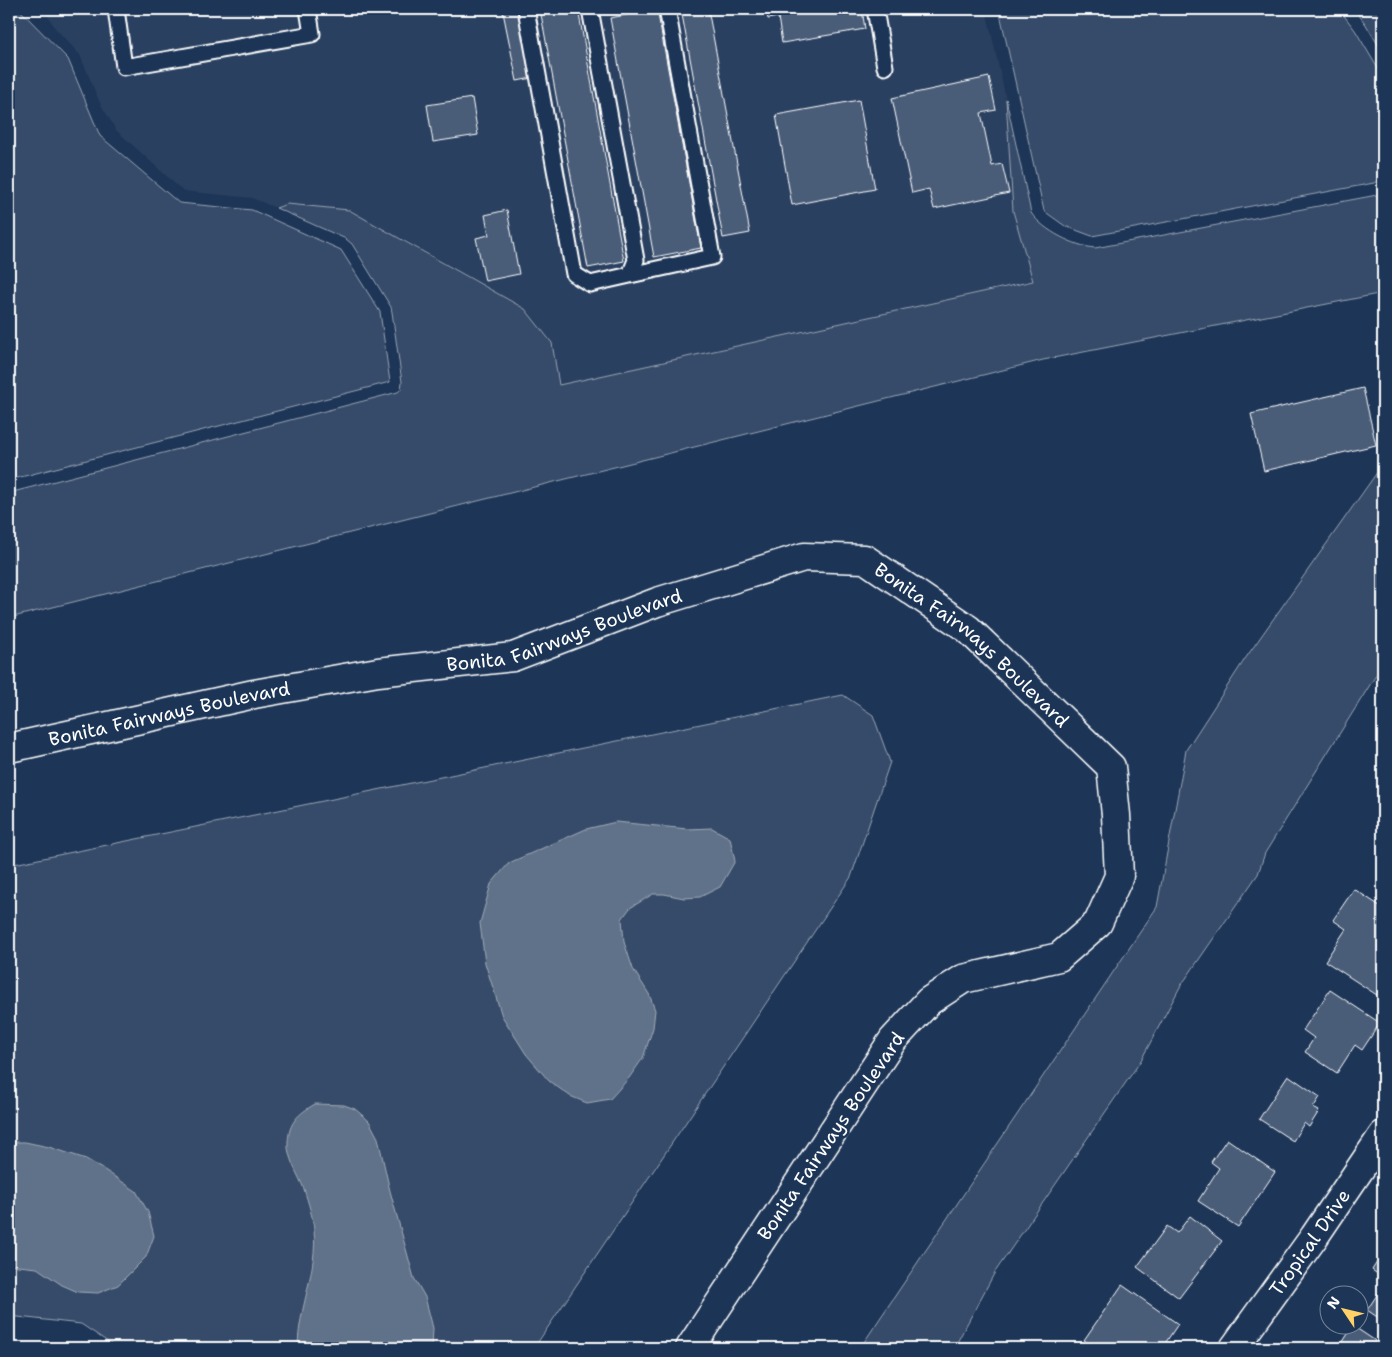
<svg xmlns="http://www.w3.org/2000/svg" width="1392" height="1357" viewBox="0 0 1392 1357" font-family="'Shantell Sans',sans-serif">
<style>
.built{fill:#2a4161}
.green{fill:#364b69;stroke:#9aa5b4}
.water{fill:#617289;stroke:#a0aab8}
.building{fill:#4a5d79;stroke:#fff}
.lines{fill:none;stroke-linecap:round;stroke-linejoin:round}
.lane-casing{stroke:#fff;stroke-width:19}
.street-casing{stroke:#fff;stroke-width:31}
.lane{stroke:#1d3557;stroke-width:15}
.street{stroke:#1d3557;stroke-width:28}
.labels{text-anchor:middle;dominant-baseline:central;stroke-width:5;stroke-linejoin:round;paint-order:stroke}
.street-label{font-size:19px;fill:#fff;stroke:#1d3557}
</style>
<rect width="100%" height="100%" fill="#1d3557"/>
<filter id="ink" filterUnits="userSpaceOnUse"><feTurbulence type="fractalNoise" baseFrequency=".02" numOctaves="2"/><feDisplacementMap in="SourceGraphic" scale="10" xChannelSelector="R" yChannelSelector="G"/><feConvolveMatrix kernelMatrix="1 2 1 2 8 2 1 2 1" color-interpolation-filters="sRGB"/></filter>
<g filter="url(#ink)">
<!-- built -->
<path class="built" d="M44 9H986L1006 99 1013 211 1033 281 558 386 552 343 525 309 403 239 287 204 276 208 252 198 183 191 116 130 100 103 80 55 55 28Z"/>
<!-- green -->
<path class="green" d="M9 9H19L68 59 100 136 179 203 252 210 341 250 380 312 390 382 9 480Z
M999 9H1339L1355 30 1383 77V177L1374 183 1092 236 1065 226 1044 211Z
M1354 9H1383V53L1365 23Z
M1006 99 1031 213C1044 231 1074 246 1095 248L1377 195 1383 191V293L1043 360 9 618V493L398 392 401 389 402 382 392 312 391 307 352 244 346 239 276 208 287 204 349 210 525 309 552 343 559 385 1033 281 1013 211Z
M1383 464V664L1265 853 1258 874 1180 987 1140 1062 995 1272 954 1348H860L1157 907 1186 750 1245 659Z
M843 695 873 715 890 762 851 877 534 1348H117L81 1324 9 1316V865Z"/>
<!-- water -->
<path class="water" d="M616 822 688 829 712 828 730 838 735 861 720 887 700 897 684 898 664 894H653L630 908 622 919 624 942 633 969 649 994 655 1010 653 1028 643 1058 629 1078 610 1099 587 1103 570 1096 549 1081 526 1054 502 1016 485 963 480 923 491 884 509 863 586 829Z
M315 1104 344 1105 355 1109 369 1121 378 1138 390 1191 414 1278 425 1297 433 1328 432 1348H298C298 1309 318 1270 314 1230 313 1217 308 1202 304 1189 299 1176 286 1156 288 1142 289 1122 298 1114 315 1104Z
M9 1142H25L49 1147 86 1159 103 1169 136 1191 148 1212 154 1236 146 1257 118 1285 98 1293 78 1292 62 1285 37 1268 9 1265Z"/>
<!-- building -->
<path class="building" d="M518 9 532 78 517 81 503 12Z
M540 9H578L624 261 588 268Z
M657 9 701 248 654 257 610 18Z
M681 9H708L750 233 723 238Z
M766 9H862L865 29 782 43 778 17 768 19Z
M989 77 996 110 981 113 992 166 1002 164 1009 193 934 209 929 189 912 193 892 98Z
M472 98 478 135 433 142 427 105Z
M859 100 875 189 792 205 776 115Z
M507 210 519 274 485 281 476 238 489 235 485 215Z
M1363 388 1376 445 1264 471 1251 414Z
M1354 889 1383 908V999L1325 961 1346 929 1333 920Z
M1330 990 1380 1023 1362 1050 1355 1045 1337 1073 1305 1052 1314 1038 1303 1030Z
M1288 1075 1320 1097 1313 1108 1319 1111 1309 1127 1304 1123 1293 1141 1259 1119Z
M1227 1139 1275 1172 1238 1227 1198 1201 1219 1168 1211 1162Z
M1190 1216 1222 1241 1179 1298 1137 1267 1167 1226 1177 1233Z
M1383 1253V1278L1372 1270Z
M1122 1285 1178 1324 1162 1348H1096L1084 1340Z
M1383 1286V1321L1367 1310Z
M1353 1326 1383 1346V1348H1339Z"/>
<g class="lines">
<defs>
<path id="lane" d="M116 9 124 67 312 34 308 9
M526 9 574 274 590 284 630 275 636 260 590 9
M875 9 885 67
M630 275 712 257 667 9"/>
<g id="street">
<path id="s1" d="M9 748 254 694 378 672 513 657 657 602 804 557 865 559 968 629 1111 767 1116 815 1119 876 1098 923 1059 957 963 979 929 1001 893 1040 690 1348"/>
<path id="s2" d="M1234 1348 1314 1237 1383 1135"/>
</g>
</defs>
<!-- lane casing -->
<use href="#lane" class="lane-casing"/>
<!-- street casing -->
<use href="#street" class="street-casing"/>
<!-- lane -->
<use href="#lane" class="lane"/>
<!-- street -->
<use href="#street" class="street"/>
</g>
</g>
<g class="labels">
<!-- street labels -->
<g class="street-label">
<text stroke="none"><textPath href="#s1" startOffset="569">Bonita Fairways Boulevard</textPath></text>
<text stroke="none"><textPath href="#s1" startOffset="1019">Bonita Fairways Boulevard</textPath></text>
<text stroke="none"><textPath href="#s1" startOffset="164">Bonita Fairways Boulevard</textPath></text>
<text transform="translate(831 1136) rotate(-56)">Bonita Fairways Boulevard</text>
<text stroke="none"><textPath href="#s2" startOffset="130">Tropical Drive</textPath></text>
</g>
</g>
<!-- margin -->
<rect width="1392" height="1357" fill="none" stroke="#1d3557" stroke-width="30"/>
<rect x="15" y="15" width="1362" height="1327" fill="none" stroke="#fff" stroke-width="2" filter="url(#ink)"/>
<!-- north arrow -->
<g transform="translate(1344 1310) rotate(305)"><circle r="24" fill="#1d3557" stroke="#77869a"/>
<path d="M0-4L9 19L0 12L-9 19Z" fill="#ffd166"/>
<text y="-8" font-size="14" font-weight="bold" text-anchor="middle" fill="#ffffff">N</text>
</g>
</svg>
